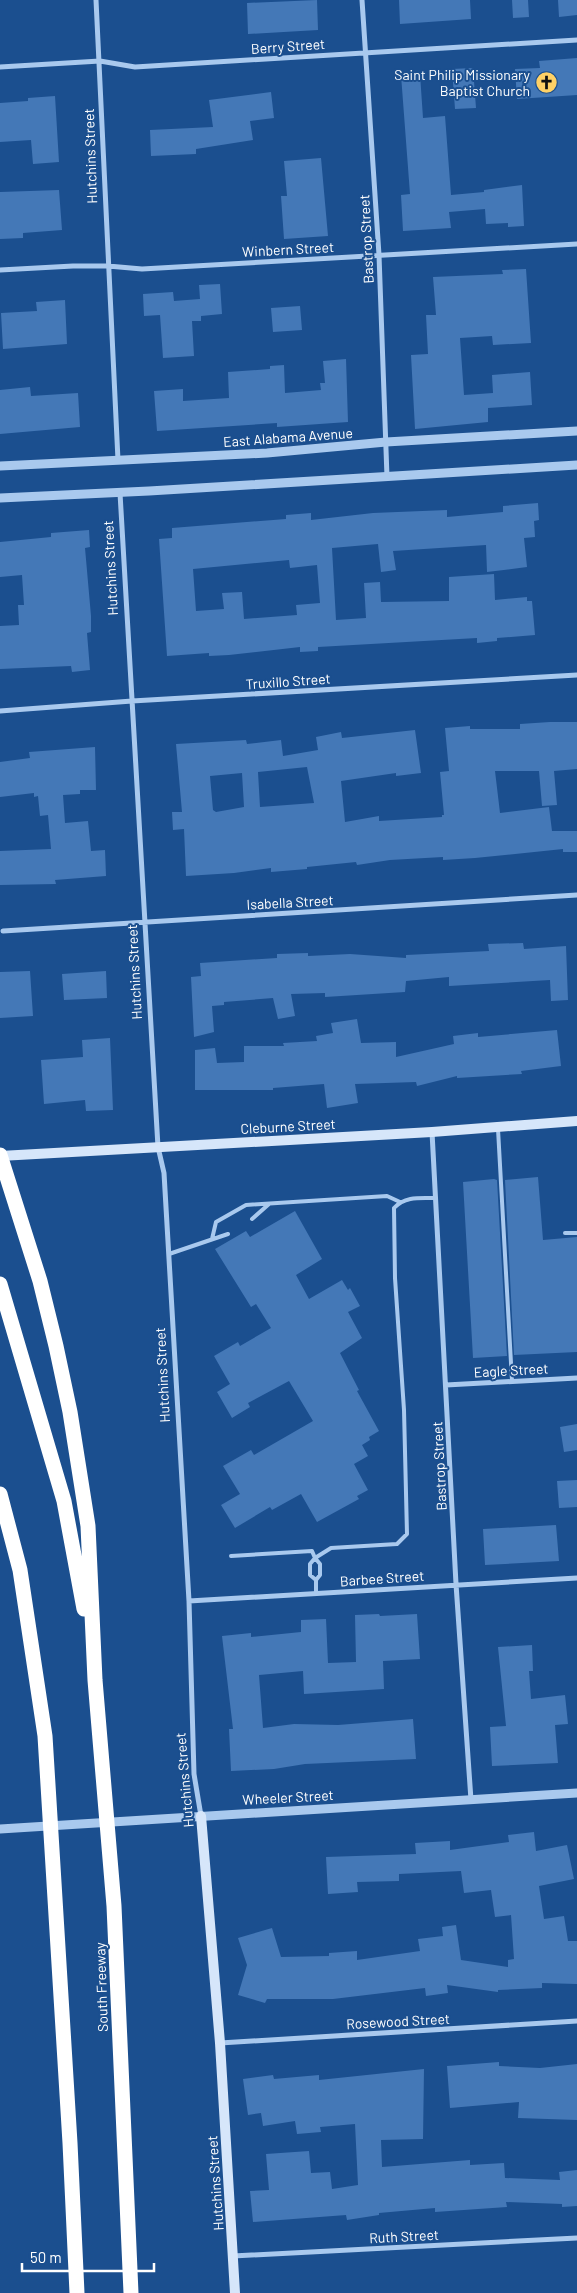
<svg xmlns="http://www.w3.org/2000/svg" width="577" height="2293" viewBox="0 0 577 2293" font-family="Barlow,sans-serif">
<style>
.building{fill:#4478b7;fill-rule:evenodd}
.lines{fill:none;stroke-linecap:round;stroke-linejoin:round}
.service{stroke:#a9c9ee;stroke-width:4}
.minor{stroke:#a9c9ee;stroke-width:5}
.tertiary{stroke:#a9c9ee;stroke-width:9}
.secondary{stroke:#d6e6fa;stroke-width:10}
.motorway{stroke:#fff;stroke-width:15}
.labels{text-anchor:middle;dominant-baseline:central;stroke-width:4;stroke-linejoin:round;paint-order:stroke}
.street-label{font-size:14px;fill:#fff;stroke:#1b4f8f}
.poi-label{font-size:14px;fill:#fff;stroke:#1b4f8f;text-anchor:end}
</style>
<rect width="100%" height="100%" fill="#1b4f8f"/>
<!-- building -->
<path class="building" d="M317 0 318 30 248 34 247 3Z
M399 0H470L471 19 400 24Z
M512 0H528L529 17 513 18Z
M558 0H577V15L559 17Z
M577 58V95L517 99 515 69 540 68 539 61Z
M473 68 476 108 455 109 452 69Z
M420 74 423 118 445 116 451 195 484 192V190L522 185 524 226 508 227V223L486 224 485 209 449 212 451 228 403 231 401 195 410 194 401 75Z
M271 92 274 118 250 121 253 140 196 149V154L151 156 150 130 213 127 209 100Z
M55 96 59 162 33 164 31 140 0 142V103L28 101V98Z
M321 158 328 236 284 239 281 196H287L284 161Z
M59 190 62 230 23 233V238L0 239V192Z
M526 269 531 343 493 345 492 336 460 338 464 395 493 393 492 375 530 372 532 405 488 408V422L415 429 411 355 428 354 426 315H436L433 277 503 274 502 270Z
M220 284 222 314 201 316V321H192L194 356 163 358 160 315 144 316 143 294 173 292 174 301 200 299 199 285Z
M65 300 67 344 3 349 1 313 37 311 36 302Z
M300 306 302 330 273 332 271 308Z
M346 359 348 422 277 427V423L157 431 154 391 183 389V401L229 398 228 372 270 369V366L284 365 285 393 321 390 320 383H325L323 361Z
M30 387 31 396 78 393 80 427 0 434V390Z
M538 503 539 520 534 521 535 537 524 538 527 567 487 572 486 545 393 551 396 570 381 572 378 544 332 548 336 620 366 618 364 583 380 582 381 602 449 601V577L494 574 495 600 527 597V601H532L535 635 497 638V641L477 643V638L318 647V651L300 652V647L229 655 209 656V653L167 656 159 539 172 538V528L286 519V515L311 513V520L373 513 447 510V517L503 512V506ZM289 560 290 568 317 565 320 603 296 605 297 615 244 619 242 592 222 593 224 609 196 611 193 569Z
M89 530 90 547 85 548 91 616V632L87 633 90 670 72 672 71 666 0 669V626L19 625 18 605H24L22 575 0 577V542L51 537V533Z
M550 722H577V769L554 771 557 805 542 806 539 771H495L500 813 549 807 552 831H577V852H563V849L475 858 443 860V857L390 860 357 865 356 862 307 867V869L271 872V868L234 873 186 876 184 829 173 830 172 812H182L176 744 246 740 247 744 281 740 283 756 318 750 316 737 341 732 342 738 415 730 421 773 396 776V773L341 781 345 822 379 816V821L442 817V815H444L440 772 449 771 445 728 470 726V729H520V724ZM307 767 314 803 260 807 258 772ZM242 773 244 807 216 812 213 810 210 776Z
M95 747 96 790H80V794L63 795 65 823 88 821 91 851 105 850 106 876 55 880 56 884 0 885V851L51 849 48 815 40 816 38 796 34 797V793L0 797V762L30 758 29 752Z
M523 943 524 949 566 946 568 1000 551 1001 550 980 449 986V977L406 981 405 992 325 997V993L291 994 295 1016 278 1019 273 998 224 1002V1005L212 1006 214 1032 194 1037 191 977 201 976 200 963 277 958V954L308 953V956L350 954 406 958V955L489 951 488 944Z
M30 971 33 1016 0 1018V972Z
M106 971 107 998 64 1000 62 974Z
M357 1019 361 1043 396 1042V1057L454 1044 453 1036 478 1033V1037L557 1030 561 1066 521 1071 522 1074 457 1078V1076L417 1086 416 1082 355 1084 358 1103 327 1108 324 1084 273 1088V1090H195V1050L215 1048 217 1063 244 1062V1046H284L283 1043 317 1041 316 1036 333 1033 331 1023Z
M110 1038 113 1110 86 1111 85 1100 44 1104 41 1060 83 1057 82 1040Z
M538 1177 543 1240 577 1237V1352L514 1355 505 1180Z
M494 1179 497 1180 507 1356 473 1358 463 1182Z
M295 1211 322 1259 296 1275 309 1299 342 1280 348 1290 350 1288 360 1306 348 1312 362 1338 340 1353 359 1390 357 1391 379 1431 369 1437 370 1440 362 1445 368 1456 354 1464 368 1490 357 1496 359 1499 317 1522 301 1494 272 1510 270 1507 235 1528 221 1505 240 1494 223 1466 251 1450 254 1455 313 1421 289 1381 248 1403 250 1407 232 1418 217 1392 230 1384 214 1356 238 1342 240 1346 271 1328 256 1304 251 1307 215 1249 246 1231 250 1237Z
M577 1424V1450L564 1452 560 1427Z
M577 1480V1507L559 1508 557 1481Z
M556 1525 559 1561 485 1565 483 1529Z
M379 1614 380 1616 417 1614 420 1659 383 1661 384 1689 304 1694 303 1671 259 1675 263 1728 294 1724 338 1725 413 1719 416 1759 305 1764 274 1769 231 1771 229 1729H233L222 1636 251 1633V1637L301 1632V1620L326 1619 328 1663 356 1662 355 1615Z
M532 1645 533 1671H529L531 1699 565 1695 568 1724 555 1725 558 1763 492 1766 490 1727 506 1726 498 1647Z
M534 1832 536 1851 567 1845 574 1879 539 1886 544 1919 564 1916 568 1941H577V1984L542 1983V1988L498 1990V1992L447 1985 448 1993 426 1996 425 1988 333 1999H267L265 2003 238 1995 247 1965 238 1938 272 1928 281 1957 329 1956V1953L357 1951V1960L420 1951 418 1939 443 1936 442 1927 456 1925 461 1960 508 1967V1960L514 1959 511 1915 495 1917 491 1890 464 1893 461 1871 399 1874V1881L357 1882 358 1892 328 1894 326 1857 416 1854 415 1843 450 1841V1850L509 1842 508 1835Z
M499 2062V2066L540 2068 577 2064V2120L518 2118 519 2102 450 2108 447 2066Z
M424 2069 423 2139 381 2140 382 2167 470 2160V2165L504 2163 505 2178 560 2180 559 2172 577 2170V2206L562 2207V2204L506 2202 507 2207 435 2212V2208L379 2213V2215L347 2220 346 2215 253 2222 250 2191 269 2190 266 2154 309 2151 311 2173 330 2172 332 2189 358 2185 355 2124 320 2127 321 2132 297 2134 295 2121 263 2126 261 2113 248 2115 243 2079 273 2075 274 2079 319 2075V2080Z"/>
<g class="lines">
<!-- service -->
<path class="service" d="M498 1129 512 1381
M252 1219 269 1204
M565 1233H577
M212 1239 216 1222 246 1205 387 1196 400 1202
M169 1254 228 1234
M231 1556 312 1551 315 1558 331 1548 397 1544 407 1534 404 1410 395 1278 394 1208C405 1196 420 1198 435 1198
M316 1580 310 1575V1564L315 1558 320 1564V1575L316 1580V1593"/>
<!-- minor -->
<path class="minor" d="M96 0 118 460
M362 0 379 255 387 477
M0 67 100 61 135 67 577 40
M0 270 73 266H108L142 269 577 244
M120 493 158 1147 164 1173 189 1601 194 1774 201 1816
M0 711 132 701 577 675
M3 931 577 895
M432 1132 456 1584 471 1800
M446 1385 577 1378
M189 1601 577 1578
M220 2043 577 2021
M233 2256 577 2238"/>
<!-- tertiary -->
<path class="tertiary" d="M0 466 267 453 386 442 577 431
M0 498 149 491 577 465
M0 1829 577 1793"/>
<!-- secondary -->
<path class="secondary" d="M0 1156 432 1132 577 1121
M201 1816 220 2043 235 2293"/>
<!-- motorway -->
<path class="motorway" d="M0 1155 40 1281 56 1346 70 1412 88 1526 95 1680 114 1906 131 2293
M0 1284 64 1501 84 1609
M0 1494 20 1570 45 1736 70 2143 77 2293"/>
</g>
<!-- icons -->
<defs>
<symbol id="church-disc" viewBox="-11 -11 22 22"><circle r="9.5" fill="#ffd166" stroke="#1b4f8f"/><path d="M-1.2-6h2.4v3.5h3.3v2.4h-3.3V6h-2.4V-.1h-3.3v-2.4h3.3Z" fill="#111"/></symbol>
</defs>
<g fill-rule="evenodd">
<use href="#church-disc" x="534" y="70" width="25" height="25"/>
</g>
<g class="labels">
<!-- street labels -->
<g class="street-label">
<text transform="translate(288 46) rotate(-4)">Berry Street</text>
<text transform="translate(90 156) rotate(-92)">Hutchins Street</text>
<text transform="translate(366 239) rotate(-93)">Bastrop Street</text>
<text transform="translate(288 249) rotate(-3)">Winbern Street</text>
<text transform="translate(288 437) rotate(-4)">East Alabama Avenue</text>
<text transform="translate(110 568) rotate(-93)">Hutchins Street</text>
<text transform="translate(288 681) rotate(-4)">Truxillo Street</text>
<text transform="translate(290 902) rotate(-3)">Isabella Street</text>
<text transform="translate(134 972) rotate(-93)">Hutchins Street</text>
<text transform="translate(288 1126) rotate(-3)">Cleburne Street</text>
<text transform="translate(511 1370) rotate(-3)">Eagle Street</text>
<text transform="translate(162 1375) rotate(-93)">Hutchins Street</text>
<text transform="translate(439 1466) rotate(-93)">Bastrop Street</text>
<text transform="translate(382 1578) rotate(-4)">Barbee Street</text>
<text transform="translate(184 1780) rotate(-95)">Hutchins Street</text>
<text transform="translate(288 1797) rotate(-3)">Wheeler Street</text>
<text transform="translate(101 1987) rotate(-92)">South Freeway</text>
<text transform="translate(398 2021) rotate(-3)">Rosewood Street</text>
<text transform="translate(215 2183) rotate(-94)">Hutchins Street</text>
<text transform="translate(404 2236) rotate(-3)">Ruth Street</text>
</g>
<!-- poi labels -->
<g class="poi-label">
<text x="530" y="74">Saint Philip Missionary<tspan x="530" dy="16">Baptist Church</tspan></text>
</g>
</g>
<!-- scale -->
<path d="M22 2263v8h132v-8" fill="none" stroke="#ffffff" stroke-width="2.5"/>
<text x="30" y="2263" font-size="15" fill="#ffffff" stroke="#1b4f8f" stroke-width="4" paint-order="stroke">50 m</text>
</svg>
